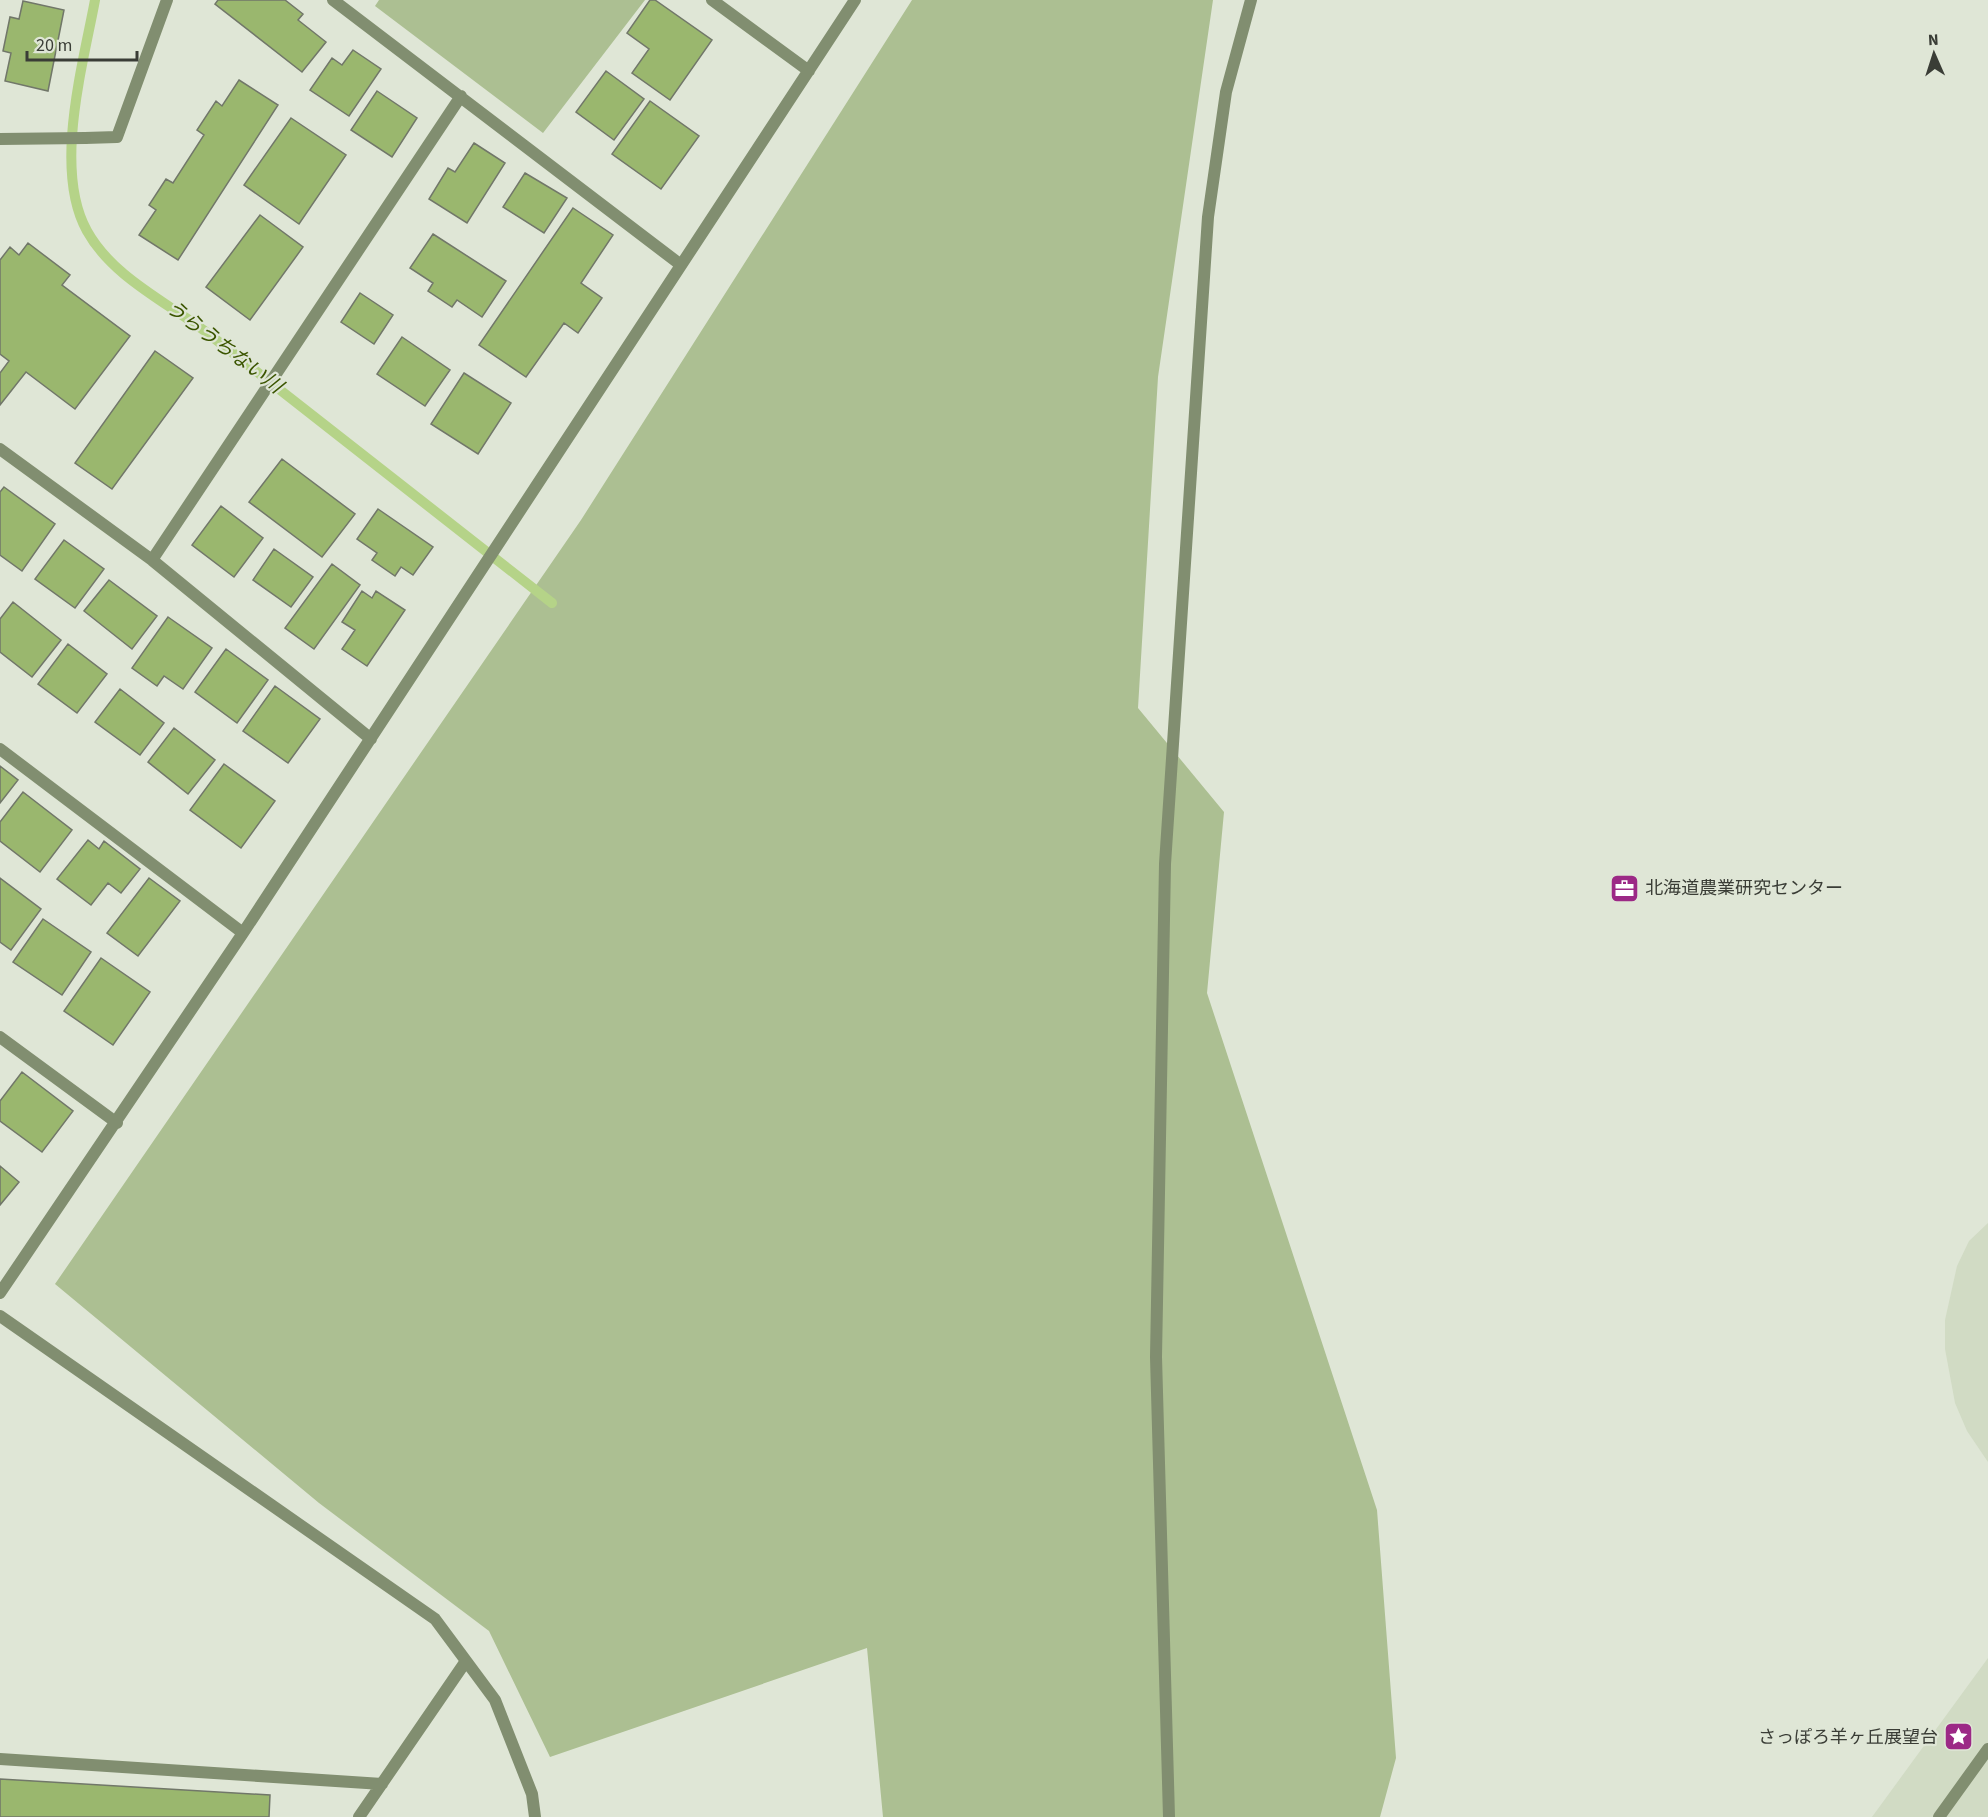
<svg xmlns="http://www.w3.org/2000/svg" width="1988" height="1817" viewBox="0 0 1988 1817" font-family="'Source Sans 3','Noto Sans JP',sans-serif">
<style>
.built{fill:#d1dbc4}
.green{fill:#acbf92}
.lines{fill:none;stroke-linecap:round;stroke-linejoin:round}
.stream{stroke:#b5d388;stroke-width:10}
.building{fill:#9ab76e;stroke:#717769;stroke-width:1.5}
.lane{stroke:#818e70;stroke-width:12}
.street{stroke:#818e70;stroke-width:12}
.labels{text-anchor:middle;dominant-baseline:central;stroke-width:4.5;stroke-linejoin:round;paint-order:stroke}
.poi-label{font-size:18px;fill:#3a3d36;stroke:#dfe6d6;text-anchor:start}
.water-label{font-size:20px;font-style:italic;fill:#3b5500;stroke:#dfe6d6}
</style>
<rect width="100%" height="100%" fill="#dfe6d6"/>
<!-- built -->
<path class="built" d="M1988 1223V1462L1967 1431 1955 1403 1945 1349V1320L1957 1266 1969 1241Z
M1988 1658V1817H1872Z"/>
<!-- green -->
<path class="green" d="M379 0H645L543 133 375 6Z
M912 0H1213L1158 377 1138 708 1224 812 1207 993 1377 1510 1396 1758 1380 1817H883L867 1648 550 1757 489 1631 319 1503 55 1284 581 520Z"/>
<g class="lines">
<!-- stream -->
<path class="stream" d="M95 0C83 65 53 170 87 231 113 278 169 303 210 335 324 425 438 514 552 603"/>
</g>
<!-- building -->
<path class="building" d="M218 0H285L303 14 298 20 326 42 302 72 215 4Z
M650 0H655L712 40 670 100 632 73 649 49 627 33Z
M23 1 64 10 48 91 5 81 11 53 3 51 10 17 19 19Z
M353 50 381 69 349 116 310 90 332 58 342 65Z
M606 71 644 99 614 140 576 112Z
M239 80 278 105 178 260 139 235 156 210 149 205 166 179 173 183 204 135 197 130 216 101 222 106Z
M377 91 417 118 392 157 351 130Z
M650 101 699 136 661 189 612 154Z
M291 118 346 155 299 224 244 185Z
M474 143 505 163 467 223 429 199 448 168 455 172Z
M525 173 567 198 544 233 503 207Z
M573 208 613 235 581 283 602 298 578 333 564 323 526 377 479 345Z
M260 215 303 247 250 320 206 287Z
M433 234 506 281 482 317 457 300 452 307 428 291 433 283 410 268Z
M28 243 70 275 62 285 130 336 75 409 26 372 0 405V373L9 361 0 354V260L10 247 19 255Z
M360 293 393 315 374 344 341 322Z
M402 337 450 370 425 406 377 374Z
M155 351 193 378 112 489 75 463Z
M464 373 511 403 478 454 431 424Z
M282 459 355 514 322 557 249 502Z
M4 487 55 524 22 571 0 555V492Z
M221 506 263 538 234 577 192 545Z
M378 509 433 547 413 575 401 567 395 576 372 560 377 553 357 539Z
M64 540 104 569 75 608 35 579Z
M274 549 313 577 291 607 253 580Z
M332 564 360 585 314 649 285 628Z
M109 580 157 616 132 649 84 611Z
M362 591 372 598 376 591 405 610 367 666 342 649 355 630 342 622Z
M13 602 61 640 32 677 0 652V619Z
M168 617 212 648 183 689 164 676 157 686 132 668Z
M68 644 107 674 77 713 38 684Z
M226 649 268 680 237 723 195 692Z
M275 686 320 719 288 763 243 731Z
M120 689 164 723 140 755 95 722Z
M174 728 215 760 188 794 148 762Z
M224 764 275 801 241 848 190 810Z
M0 766 18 780 0 803Z
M23 792 72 830 40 872 0 841V822Z
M88 840 99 849 104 841 140 869 121 893 108 883 91 905 57 879Z
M0 878 41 909 11 950 0 942Z
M149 878 180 901 138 956 107 933Z
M43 919 91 952 62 995 13 962Z
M101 958 150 992 113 1045 64 1011Z
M22 1072 73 1111 42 1152 0 1121V1101Z
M0 1166 19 1182 0 1205Z
M0 1779 270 1795 269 1817H0Z"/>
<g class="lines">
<!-- lane -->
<path class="lane" d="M85 138 117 137 167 0
M0 1316 435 1619 495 1700 532 1794 535 1817
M0 1759 382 1784
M359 1817 466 1661
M1169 1817 1156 1357 1165 864 1208 217 1226 92 1251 0
M1939 1817 1988 1749"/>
<!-- street -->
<path class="street" d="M333 0 681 265
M712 0 809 71
M0 139 85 138
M0 449 152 560 371 739
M152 560 461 96
M0 749 243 933
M0 1037 117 1123
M0 1293 243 933 855 0"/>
</g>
<!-- icons -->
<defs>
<symbol id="office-square" viewBox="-11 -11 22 22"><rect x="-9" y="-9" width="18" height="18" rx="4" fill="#9c2986" stroke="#dfe6d6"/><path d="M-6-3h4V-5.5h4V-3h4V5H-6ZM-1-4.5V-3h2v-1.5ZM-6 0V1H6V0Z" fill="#fff"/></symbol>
<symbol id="sight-square" viewBox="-11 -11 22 22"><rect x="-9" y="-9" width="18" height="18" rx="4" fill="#9c2986" stroke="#dfe6d6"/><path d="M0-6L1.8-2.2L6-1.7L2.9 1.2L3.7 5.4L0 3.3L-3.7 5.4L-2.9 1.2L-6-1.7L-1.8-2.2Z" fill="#fff"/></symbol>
</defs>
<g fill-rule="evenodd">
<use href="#office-square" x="1608" y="872" width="33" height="33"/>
<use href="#sight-square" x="1942" y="1720" width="33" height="33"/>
</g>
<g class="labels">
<!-- poi labels -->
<g class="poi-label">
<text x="1645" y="888">北海道農業研究センター</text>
<text x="1938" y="1737" text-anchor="end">さっぽろ羊ヶ丘展望台</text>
</g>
<!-- water labels -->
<g class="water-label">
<text transform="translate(224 347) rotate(37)">うらうちない川</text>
</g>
</g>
<!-- north arrow -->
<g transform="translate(1934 54) rotate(357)" stroke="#dfe6d6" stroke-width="4.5" paint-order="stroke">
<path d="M0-4.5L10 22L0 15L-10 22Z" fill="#3a3d36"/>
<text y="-9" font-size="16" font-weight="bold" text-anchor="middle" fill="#3a3d36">N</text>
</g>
<!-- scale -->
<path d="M27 51v9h110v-9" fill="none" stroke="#3a3d36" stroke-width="3"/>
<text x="36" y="51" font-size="18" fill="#3a3d36" stroke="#dfe6d6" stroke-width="4.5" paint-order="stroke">20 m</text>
</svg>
